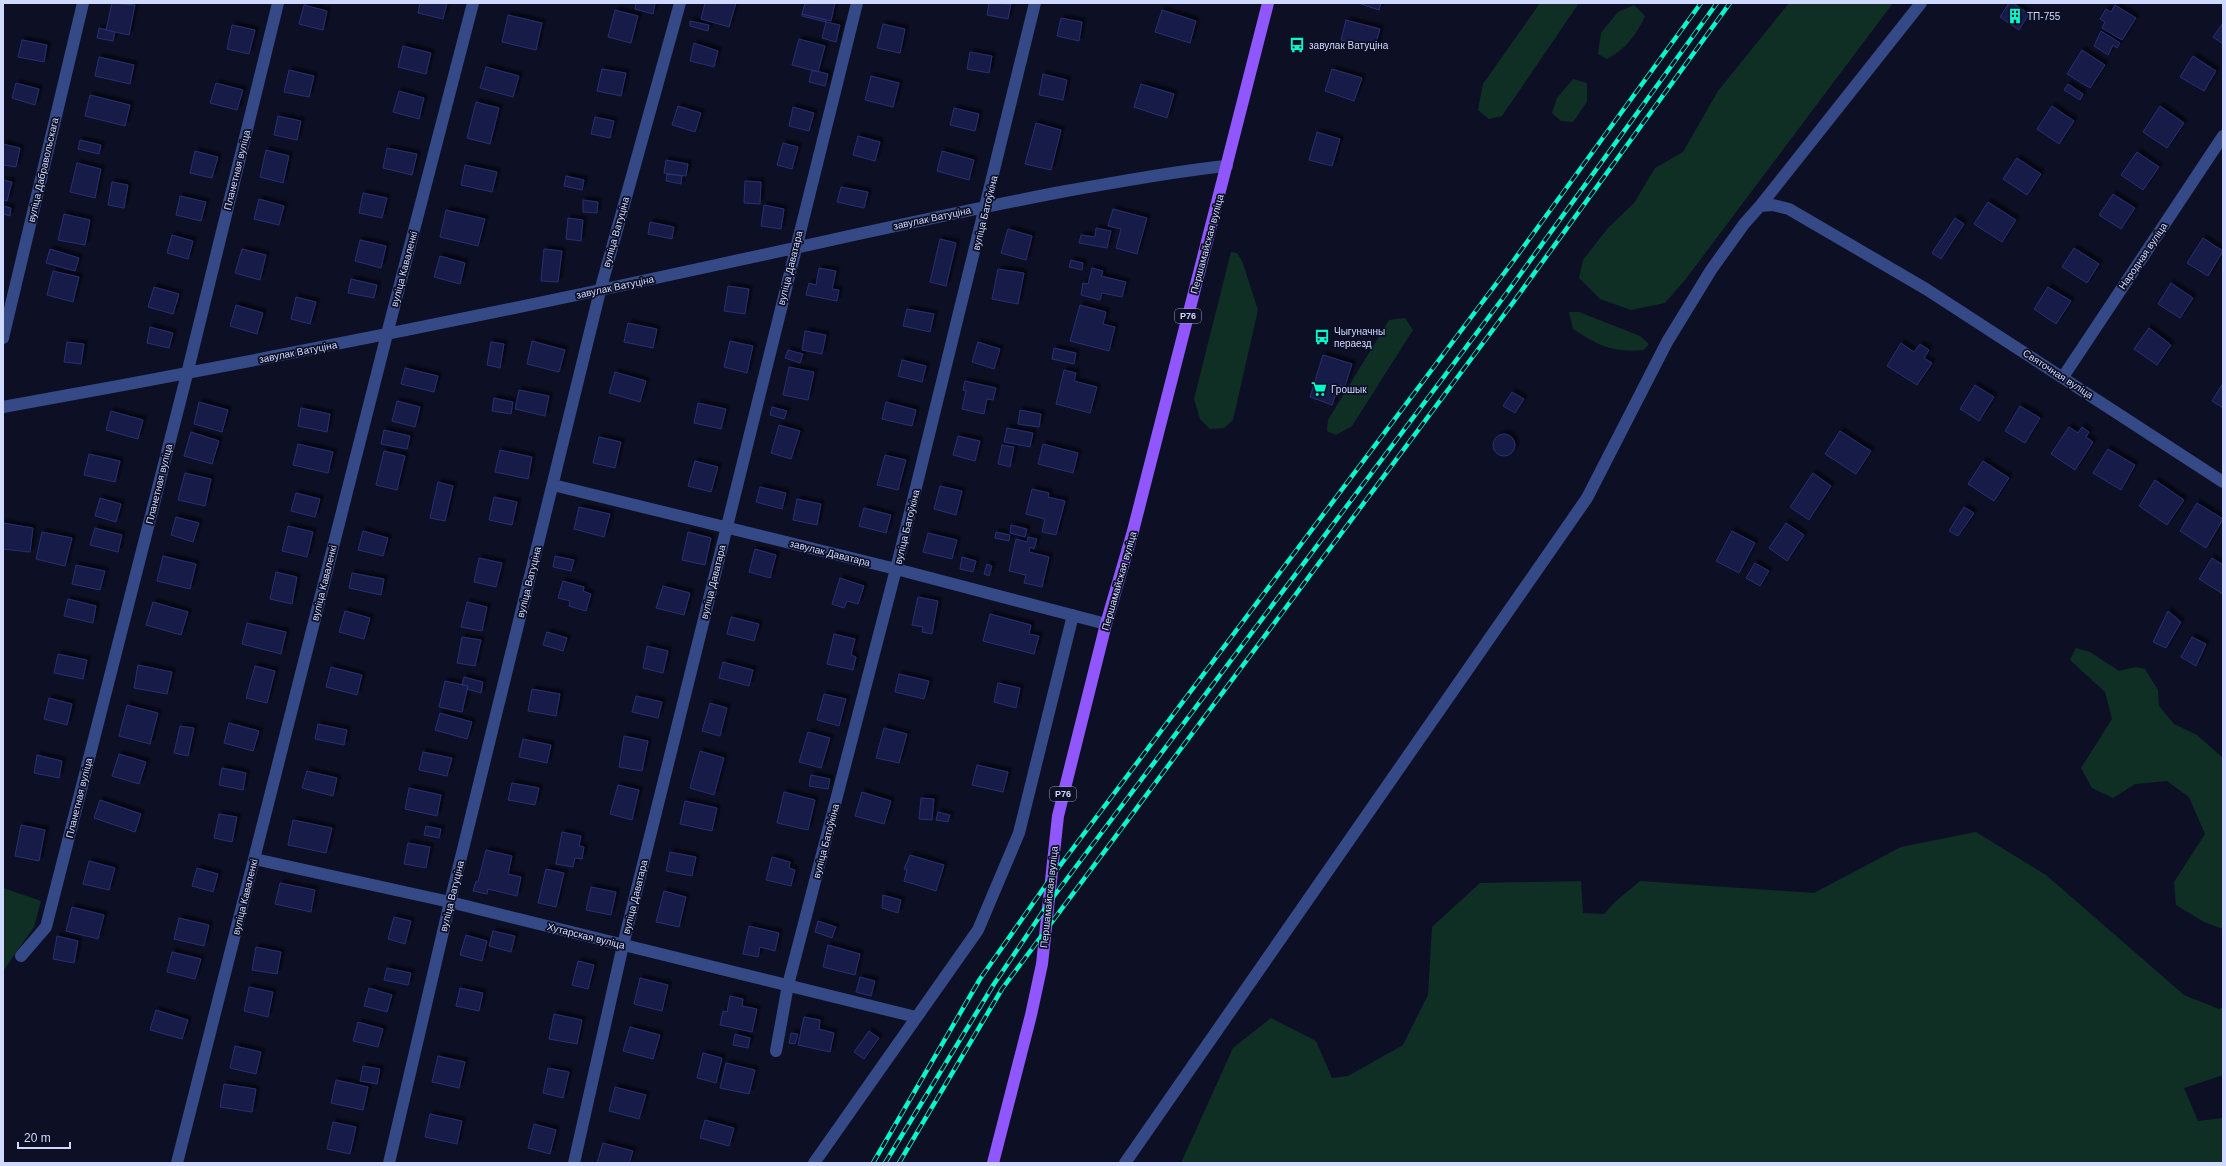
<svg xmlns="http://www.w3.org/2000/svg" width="2226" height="1166" viewBox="0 0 2226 1166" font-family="Arial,sans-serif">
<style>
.green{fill:#0f2f25}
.building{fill:#181c47;stroke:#282f74;filter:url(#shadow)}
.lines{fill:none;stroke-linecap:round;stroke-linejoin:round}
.minor{stroke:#354987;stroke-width:12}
.major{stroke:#9057ff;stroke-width:12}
.rail-casing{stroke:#00fbcc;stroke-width:4.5}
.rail{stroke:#0d1025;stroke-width:3;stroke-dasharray:9;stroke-linecap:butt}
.labels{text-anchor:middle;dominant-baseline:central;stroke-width:3.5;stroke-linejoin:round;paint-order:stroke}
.shield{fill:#0d1025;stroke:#969dbe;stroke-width:1}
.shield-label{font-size:9px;font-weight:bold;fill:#d0d9ff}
.poi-label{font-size:10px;fill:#d0d9ff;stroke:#0d1025;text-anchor:start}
.street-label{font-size:10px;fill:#d0d9ff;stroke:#0d1025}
</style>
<defs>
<filter id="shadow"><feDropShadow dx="3.5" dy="-3.5" stdDeviation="1" flood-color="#0009"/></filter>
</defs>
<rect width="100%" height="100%" fill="#0d1025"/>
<!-- green -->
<path class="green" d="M1540 3H1579L1502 116 1489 119 1478 110 1483 84Z
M1789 3H1893L1685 280 1665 303 1631 310 1600 299 1579 278 1583 260 1608 228 1634 203 1655 168 1683 152 1718 91Z
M1634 5 1645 16C1637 34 1625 50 1607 59L1598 54 1601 33 1618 12Z
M1573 79 1587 83V102L1573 122 1561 121 1552 113 1557 98Z
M1231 252 1237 253 1242 261 1258 310 1233 420 1224 428 1210 429 1200 419 1194 399Z
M1569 312H1579L1640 336 1649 344 1644 350C1613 353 1599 346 1573 329Z
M1405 318 1413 330 1352 426 1336 435 1327 431 1328 420 1389 320Z
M2076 648 2090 652 2119 671 2136 667 2145 669 2158 690 2159 706 2174 724 2197 735 2223 758V929L2204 922 2176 905 2174 882 2205 834 2189 797 2167 781 2135 784 2113 798 2092 788 2081 768 2112 719 2105 692 2070 660Z
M1976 832 2046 875 2184 995 2219 1009 2223 1007V1075L2184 1088 2198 1121 2223 1118V1163H1181L1233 1048 1271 1018 1316 1041 1332 1078 1348 1076 1403 1045 1428 995 1432 927 1480 883 1581 881 1583 913 1604 914 1615 902 1640 881 1814 893 1901 847Z
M3 888 41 901 34 927 3 971Z"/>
<!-- building -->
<path class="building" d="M112 3 135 5 129 35 106 30Z
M420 3H447L443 19 418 13Z
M636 3H655L653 14 635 9Z
M705 3H736L729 27 701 19Z
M805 3H835L831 21 802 14Z
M989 3 1011 4 1008 19 987 15Z
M1358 3H1381L1379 10Z
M2009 3H2013L2029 14 2019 30 2000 17Z
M304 5 327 11 323 30 299 24Z
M2115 5 2136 18 2122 40 2102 28 2105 22 2100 19 2106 9 2111 12Z
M615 10 638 16 631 43 608 37Z
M1162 10 1196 21 1190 43 1155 32Z
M802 14 826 20V22L802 16Z
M508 15 542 23 536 50 502 42Z
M1061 18 1082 22 1079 41 1057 36Z
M1346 20 1380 29 1374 50 1341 40Z
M690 21 709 25 708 31 690 26Z
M826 22 840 25 836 42 822 38Z
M2223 23V44L2213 37Z
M883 24 905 29 900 53 877 48Z
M232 25 255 30 249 54 227 49Z
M99 28 115 32 113 41 97 38Z
M2101 31 2120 43 2117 48 2113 45 2108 55 2094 46Z
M799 39 825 46 818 72 792 65Z
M22 40 47 45 44 62 18 57Z
M694 43 718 51 714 67 690 61Z
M403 46 431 53 426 74 398 67Z
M2082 50 2105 65 2090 88 2067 74Z
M970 52 992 56 989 73 967 69Z
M2193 56 2216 71 2204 91 2180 77Z
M99 57 134 65 130 84 95 76Z
M486 67 519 76 513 97 480 88Z
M602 69 626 73 621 96 597 91Z
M1332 69 1362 78 1354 101 1325 91Z
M289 70 314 76 309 97 284 92Z
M812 70 828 74 825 86 809 82Z
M1043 74 1067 80 1063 100 1039 95Z
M871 76 899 83 893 107 865 100Z
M16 83 39 89 35 105 12 98Z
M216 83 243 90 237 110 210 103Z
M1141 84 1174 94 1167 118 1134 107Z
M2068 84 2083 94 2080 100 2064 90Z
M399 91 424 98 419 119 393 112Z
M90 95 130 105 125 126 85 116Z
M476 102 499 108 490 144 467 138Z
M678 106 701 113 695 132 672 125Z
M2052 106 2074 121 2059 144 2037 129Z
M2160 106 2184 123 2167 148 2143 132Z
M793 107 814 113 809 131 789 126Z
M954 108 979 114 975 131 950 125Z
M278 116 301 121 297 140 274 135Z
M595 117 614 121 610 138 591 134Z
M1036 123 1061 130 1051 170 1025 164Z
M1317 132 1340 139 1332 166 1309 160Z
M858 136 880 142 875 161 853 155Z
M80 140 101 145 99 154 78 149Z
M783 143 798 147 792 169 777 165Z
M3 144 20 148 16 167 3 165Z
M387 148 417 154 412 175 383 168Z
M266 150 289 156 283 183 260 177Z
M195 151 218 157 212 178 190 173Z
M942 151 974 160 969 180 937 171Z
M2137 152 2159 167 2143 190 2121 175Z
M2017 158 2041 174 2027 195 2003 179Z
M666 160 688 164 686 176 664 173Z
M77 163 101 169 95 198 70 192Z
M465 165 497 172 492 192 461 185Z
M667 174 682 176 681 184 666 181Z
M566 176 584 180 582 190 564 186Z
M3 180 12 182 7 201 3 200Z
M745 181 761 182 760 204 744 203Z
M112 182 128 185 124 208 108 205Z
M841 187 868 192 864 208 837 202Z
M363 193 387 198 382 218 359 213Z
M2113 194 2135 208 2121 229 2099 215Z
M180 196 206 202 201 221 176 215Z
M259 199 284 206 279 225 254 219Z
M583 200 598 202 597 213 583 212Z
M1988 202 2016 220 2002 242 1974 224Z
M764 205 784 209 781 229 761 226Z
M3 206 11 208 10 216 3 214Z
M1113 209 1147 218 1137 254 1116 248 1121 229 1108 226Z
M446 210 485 219 478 246 440 237Z
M64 214 90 220 85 245 58 240Z
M568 218 583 220 581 241 566 239Z
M1955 218 1964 224 1941 259 1932 253Z
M650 222 674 227 672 239 648 234Z
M1096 228 1111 231 1107 248 1079 243 1081 235 1095 237Z
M1008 229 1032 236 1026 260 1001 253Z
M172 235 193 241 188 259 167 253Z
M2203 238 2223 251 2208 276 2187 263Z
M940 239 956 243 946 286 930 282Z
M360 240 386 246 381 268 355 261Z
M2074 248 2099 264 2087 283 2062 267Z
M50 249 79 258 75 271 46 263Z
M242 249 266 255 260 280 235 273Z
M544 249 562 251 558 282 541 281Z
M440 256 465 263 460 284 434 277Z
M1071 260 1083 263 1082 270 1069 267Z
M819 268 836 271 832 289 839 290 837 301 806 295 809 283 816 285Z
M1092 268 1103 271 1101 276 1126 282 1122 297 1102 293 1100 300 1081 295 1083 283 1088 284Z
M998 269 1024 273 1018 304 992 299Z
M53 271 79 277 73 302 47 295Z
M351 279 377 285 374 298 348 293Z
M2171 283 2193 298 2180 318 2158 304Z
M728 286 749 289 745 314 724 311Z
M154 287 179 294 173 314 148 307Z
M2048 287 2071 301 2056 324 2034 309Z
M296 297 316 302 310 324 291 319Z
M236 305 263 313 257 334 230 326Z
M1080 305 1106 312 1103 324 1115 327 1109 351 1070 341Z
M907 309 934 314 930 332 903 326Z
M628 323 657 329 653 348 624 342Z
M150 327 173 333 169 348 147 343Z
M2149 328 2171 345 2157 365 2134 349Z
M805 331 826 335 822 354 802 350Z
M532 341 565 350 559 372 527 364Z
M730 341 753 346 747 373 724 367Z
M67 342 84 344 81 364 64 362Z
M491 342 504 344 500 368 487 365Z
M978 342 1000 349 994 369 972 362Z
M1901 343 1914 352 1920 344 1929 350 1924 358 1932 363 1917 385 1887 366Z
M1054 348 1076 353 1074 364 1052 359Z
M788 350 803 354 800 363 785 358Z
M1323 355 1352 364 1345 386 1339 385 1332 405 1310 397Z
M902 360 926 366 922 382 898 376Z
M789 367 814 372 808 400 783 395Z
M405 368 438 376 434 392 401 384Z
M1064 370 1076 373 1074 381 1097 387 1090 413 1056 404Z
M615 372 646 381 640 402 609 393Z
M965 381 996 388 993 400 987 399 984 414 962 409 966 391 963 390Z
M2223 383V408L2212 401Z
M1975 385 1994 397 1979 421 1960 409Z
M519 390 549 396 545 416 515 409Z
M1512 392 1524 399 1515 413 1503 406Z
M494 398 513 402 511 414 492 411Z
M397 401 420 407 415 427 392 421Z
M199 402 228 410 222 432 194 424Z
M886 402 916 410 912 426 882 419Z
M698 403 726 409 721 429 694 423Z
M2020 406 2040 418 2025 443 2005 431Z
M772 407 787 411 784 419 770 415Z
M301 408 330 414 327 432 298 426Z
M1020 410 1041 414 1039 427 1018 424Z
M111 411 143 420 138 439 106 430Z
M779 425 800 431 791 459 771 453Z
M2069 427 2078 433 2082 427 2089 432 2086 437 2093 442 2075 470 2051 454Z
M1007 428 1033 433 1030 447 1004 442Z
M384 430 410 436 407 449 381 444Z
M1840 431 1871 451 1856 474 1825 454Z
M191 432 219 441 212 464 184 456Z
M1493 445a11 11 0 1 1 22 0a11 11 0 1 1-22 0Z
M958 436 980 441 975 461 953 455Z
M599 437 621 442 615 468 593 463Z
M298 444 333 452 328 473 293 465Z
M1043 444 1078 453 1073 473 1038 464Z
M1002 445 1014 447 1010 467 998 464Z
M2108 449 2135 465 2121 490 2093 473Z
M500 450 532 457 528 479 495 472Z
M384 451 405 456 397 490 376 485Z
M89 454 120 461 115 482 84 475Z
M885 455 906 460 898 490 877 485Z
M695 461 718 467 711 492 688 486Z
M1983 461 2009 478 1994 501 1968 484Z
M185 473 211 479 205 506 178 500Z
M1813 473 1831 486 1809 520 1790 507Z
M2155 480 2184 500 2167 525 2139 506Z
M438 482 453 486 445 521 430 518Z
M940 486 962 491 956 515 934 509Z
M760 487 786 493 782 509 756 502Z
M1032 489 1049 493 1048 497 1065 501 1056 535 1042 532 1045 519 1026 514Z
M296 493 320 499 315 517 291 511Z
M494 497 517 502 512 525 489 520Z
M100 498 121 504 116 522 95 516Z
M797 499 821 504 817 525 793 520Z
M2197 503 2223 519 2206 548 2180 531Z
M579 507 610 514 604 537 574 529Z
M1964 507 1974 513 1958 536 1949 531Z
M864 508 891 515 886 533 859 526Z
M176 517 199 523 193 542 171 535Z
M3 523 33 528 30 552 3 549Z
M1786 523 1804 535 1787 561 1769 548Z
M1011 525 1027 529 1025 537 1010 533Z
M288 526 313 532 307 557 282 551Z
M95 528 122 535 118 552 90 545Z
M363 531 388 538 383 556 358 550Z
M1732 531 1755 543 1739 573 1716 561Z
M42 532 72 538 65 566 36 559Z
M688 532 711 538 705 565 682 560Z
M996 532 1010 535 1009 541 995 538Z
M928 533 957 540 952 559 923 552Z
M1028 537 1037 539 1034 549 1030 547 1029 552 1049 557 1042 587 1024 583 1026 575 1009 571 1016 539 1027 542Z
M755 549 776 555 770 578 749 572Z
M163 556 196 564 190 589 157 581Z
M555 556 574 560 571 571 553 567Z
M962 557 976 561 973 572 960 569Z
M479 558 502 563 496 587 474 582Z
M2212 558 2223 565V594L2199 579Z
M1755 563 1769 571 1760 586 1746 578Z
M987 564 992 566 989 576 984 574Z
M76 565 105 571 100 590 72 584Z
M276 572 297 577 292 604 270 599Z
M352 573 384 579 381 595 349 588Z
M840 578 864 586 858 604 847 601 844 608 832 604Z
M563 581 584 587 583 591 591 594 586 611 569 606 570 601 558 598Z
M663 586 690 593 684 615 656 608Z
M918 597 938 601 932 634 922 632 923 627 912 625Z
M68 599 96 606 93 623 64 616Z
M153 602 188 612 181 635 146 625Z
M467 602 487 607 482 631 461 627Z
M345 611 370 618 364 639 339 632Z
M2168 611 2181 622 2166 648 2153 642Z
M990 614 1031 625 1029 634 1039 636 1034 654 983 641Z
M731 617 759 624 754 641 727 634Z
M247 623 286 632 281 654 242 644Z
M547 632 567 638 563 651 543 645Z
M834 634 855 639 851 655 856 657 853 670 827 664Z
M462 637 481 640 475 666 457 663Z
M2192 637 2206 644 2196 666 2181 657Z
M647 646 668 651 663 673 643 668Z
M58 654 87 660 83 679 54 673Z
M723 662 753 670 749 686 719 678Z
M138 665 172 672 167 694 134 688Z
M255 666 275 671 267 703 246 698Z
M331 667 362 675 357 695 326 687Z
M899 674 929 681 924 699 895 692Z
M464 677 483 682 481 693 467 689 468 686 462 685Z
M445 681 468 686 462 712 439 707Z
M998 683 1020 688 1016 708 994 702Z
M532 689 560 694 556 716 528 711Z
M824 694 846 699 839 726 817 720Z
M636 696 662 702 658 718 632 712Z
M49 698 72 704 67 725 44 719Z
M710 703 727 708 720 736 702 731Z
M127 705 158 713 150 744 119 736Z
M440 713 472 722 467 739 435 730Z
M229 723 259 731 253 751 224 743Z
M318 724 347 730 344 745 315 739Z
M180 726 194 728 188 756 174 753Z
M884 728 907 734 899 763 876 758Z
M808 732 830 738 821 768 799 762Z
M624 736 648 741 642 771 619 767Z
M523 739 551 745 547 763 519 757Z
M700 751 724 758 714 795 690 788Z
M423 752 452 758 447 776 419 770Z
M119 754 146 762 139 784 112 776Z
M37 755 62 761 59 778 34 773Z
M977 765 1008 772 1003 792 972 785Z
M222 768 246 773 243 790 219 785Z
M307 771 337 778 333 796 302 788Z
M811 775 830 779 828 789 809 786Z
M512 783 539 788 535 805 508 800Z
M618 785 639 790 632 820 610 814Z
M409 788 441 795 437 816 405 809Z
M784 792 815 800 808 830 777 823Z
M862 792 891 801 884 824 855 816Z
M921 798 934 799 932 820 919 819Z
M100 800 141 814 135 832 94 818Z
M685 801 717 808 712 831 680 824Z
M938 812 950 815 948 822 936 820Z
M219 814 237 817 232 842 214 838Z
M293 820 332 828 326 853 288 845Z
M21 825 45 830 39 861 15 856Z
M426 826 441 829 439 838 424 835Z
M562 832 581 836 579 846 584 847 582 859 575 858 573 867 556 864Z
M408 843 430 847 426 868 404 864Z
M486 850 512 856 508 874 521 877 517 896 488 889 487 894 473 891 476 881 478 882Z
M670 852 696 857 692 876 666 871Z
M910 855 944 865 936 891 904 881 907 870 904 869Z
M772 857 790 862 789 868 795 870 791 886 766 880Z
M89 861 115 868 109 890 83 884Z
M197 868 218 874 213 892 192 886Z
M546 869 564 873 556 907 538 903Z
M280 883 315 890 311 912 275 904Z
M591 887 616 892 611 915 586 910Z
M664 891 686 897 679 927 656 922Z
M883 895 901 900 898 913 882 908Z
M72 907 104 915 98 939 66 931Z
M394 917 411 921 405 944 388 939Z
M179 918 209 925 204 946 174 939Z
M818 921 836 927 832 938 815 932Z
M749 926 779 933 775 951 760 947 758 957 743 954Z
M493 931 515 936 511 952 489 946Z
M466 935 487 941 482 961 460 955Z
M57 936 78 941 74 963 53 959Z
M828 945 860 954 855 975 823 967Z
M256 947 281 952 277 974 252 970Z
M172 952 201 959 195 979 167 972Z
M578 961 594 965 588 989 572 985Z
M387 968 411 973 408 985 384 980Z
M860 977 875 981 871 996 856 992Z
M640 978 668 985 662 1011 634 1004Z
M249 987 273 992 268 1017 244 1011Z
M369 988 392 995 387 1012 364 1006Z
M460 988 483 993 479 1011 456 1006Z
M730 996 743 999 742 1006 757 1009 752 1032 720 1025 723 1011 727 1012Z
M156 1010 188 1020 182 1039 150 1030Z
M554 1014 582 1020 577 1044 549 1039Z
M804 1017 820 1020 819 1029 834 1033 830 1052 798 1045Z
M358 1022 383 1029 378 1047 353 1041Z
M630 1027 660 1035 653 1059 623 1051Z
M869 1031 879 1038 864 1059 854 1052Z
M791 1033 798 1034 795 1044 789 1043Z
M735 1034 750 1038 748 1048 733 1045Z
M235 1046 261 1052 256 1074 230 1068Z
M703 1053 722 1058 716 1083 697 1078Z
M438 1056 465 1062 459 1088 432 1082Z
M726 1063 755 1070 749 1094 720 1088Z
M363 1066 380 1069 377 1084 360 1081Z
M548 1068 569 1072 563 1098 543 1093Z
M336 1080 368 1087 363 1110 331 1103Z
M224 1084 256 1089 252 1112 220 1107Z
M615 1087 646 1095 639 1119 609 1111Z
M430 1114 462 1121 457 1144 425 1137Z
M705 1120 734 1128 729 1146 700 1138Z
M333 1122 356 1127 350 1154 327 1149Z
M534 1124 556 1130 550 1154 528 1148Z
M603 1143 633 1151 629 1163H597Z"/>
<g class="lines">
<!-- minor -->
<path class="minor" d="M1760 206 1921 3
M3 338 83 3
M2063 377 2223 136
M3 407C242 364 479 317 716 265 833 240 949 213 1066 191 1120 182 1173 171 1227 166
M553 485 896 569 1106 624
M255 859 450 902 916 1017
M21 956 46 927 187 374 278 3
M776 1051 788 985 896 569 1035 3
M177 1163 387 334 473 3
M389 1163 450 902 600 291 680 3
M574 1163 623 945 857 3
M814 1163 978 930 1019 833 1073 615
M1125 1163 1587 498 1667 342 1711 270 1744 224 1760 206 1773 205 1789 209 1926 289 2223 482"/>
<!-- major -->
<path class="major" d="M993 1163 1031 1015 1042 964 1058 816 1106 624 1133 531 1268 3"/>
<defs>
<path id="rail" d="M873 1163 980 979 1050 879 1514 260 1701 3
M885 1163 994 984 1048 904 1503 298 1717 3
M899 1163 1002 989 1512 304 1730 3"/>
</defs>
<!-- rail casing -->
<use href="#rail" class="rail-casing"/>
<!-- rail -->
<use href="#rail" class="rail"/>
</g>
<!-- icons -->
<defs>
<symbol id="building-bare" viewBox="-9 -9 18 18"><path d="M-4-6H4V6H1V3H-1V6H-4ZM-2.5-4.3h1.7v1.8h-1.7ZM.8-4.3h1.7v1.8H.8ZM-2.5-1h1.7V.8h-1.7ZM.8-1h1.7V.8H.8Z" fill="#00fbcc" stroke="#0d1025" stroke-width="2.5" paint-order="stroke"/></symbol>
<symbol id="bus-bare" viewBox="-9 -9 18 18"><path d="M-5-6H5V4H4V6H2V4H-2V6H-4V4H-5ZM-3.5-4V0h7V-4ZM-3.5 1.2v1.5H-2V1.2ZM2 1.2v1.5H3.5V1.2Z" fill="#00fbcc" stroke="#0d1025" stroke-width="2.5" paint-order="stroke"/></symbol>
<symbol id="supermarket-bare" viewBox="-9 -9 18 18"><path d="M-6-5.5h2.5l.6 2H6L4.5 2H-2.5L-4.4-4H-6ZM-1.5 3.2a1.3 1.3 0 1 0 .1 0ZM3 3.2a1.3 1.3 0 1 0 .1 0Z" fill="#00fbcc" stroke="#0d1025" stroke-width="2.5" paint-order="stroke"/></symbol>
</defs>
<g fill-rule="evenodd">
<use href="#building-bare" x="2004" y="5" width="22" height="22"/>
<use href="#bus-bare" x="1286" y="34" width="22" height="22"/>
<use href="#bus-bare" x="1311" y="326" width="22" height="22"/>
<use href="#supermarket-bare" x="1308" y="378" width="22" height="22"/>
</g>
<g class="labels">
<!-- shield labels -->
<g class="shield">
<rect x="1175" y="309" width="26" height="14" rx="3"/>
<rect x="1050" y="787" width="26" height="14" rx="3"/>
</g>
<g class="shield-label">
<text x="1188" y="316">Р76</text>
<text x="1063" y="794">Р76</text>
</g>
<!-- poi labels -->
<g class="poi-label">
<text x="2027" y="16">ТП-755</text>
<text x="1309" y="45">завулак Ватуціна</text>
<text x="1334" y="331">Чыгуначны<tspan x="1334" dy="12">пераезд</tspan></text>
<text x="1331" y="389">Грошык</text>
</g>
<!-- street labels -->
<g class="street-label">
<text transform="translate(43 170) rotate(-77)">вуліца Дабравольскага</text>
<text transform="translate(237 170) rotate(-76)">Планетная вуліца</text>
<text transform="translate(985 213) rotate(-76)">вуліца Батоўкіна</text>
<text transform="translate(932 218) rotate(-12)">завулак Ватуціна</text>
<text transform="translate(616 232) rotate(-74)">вуліца Ватуціна</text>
<text transform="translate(1207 244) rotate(-75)">Першамайская вуліца</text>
<text transform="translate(2143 256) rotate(-56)">Народная вуліца</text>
<text transform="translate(790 268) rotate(-76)">вуліца Даватара</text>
<text transform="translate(404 269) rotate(-75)">вуліца Каваленкі</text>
<text transform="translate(615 287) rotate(-12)">завулак Ватуціна</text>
<text transform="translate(298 352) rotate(-11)">завулак Ватуціна</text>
<text transform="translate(2058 374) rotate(33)">Святочная вуліца</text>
<text transform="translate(159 484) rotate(-76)">Планетная вуліца</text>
<text transform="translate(907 527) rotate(-76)">вуліца Батоўкіна</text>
<text transform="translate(830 553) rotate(14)">завулак Даватара</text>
<text transform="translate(1119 581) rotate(-74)">Першамайская вуліца</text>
<text transform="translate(529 582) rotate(-76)">вуліца Ватуціна</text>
<text transform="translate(713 582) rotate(-76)">вуліца Даватара</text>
<text transform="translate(324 583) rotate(-76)">вуліца Каваленкі</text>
<text transform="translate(79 798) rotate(-76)">Планетная вуліца</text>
<text transform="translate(826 841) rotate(-75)">вуліца Батоўкіна</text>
<text transform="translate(452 896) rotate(-76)">вуліца Ватуціна</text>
<text transform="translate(245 897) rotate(-76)">вуліца Каваленкі</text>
<text transform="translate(635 897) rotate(-76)">вуліца Даватара</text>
<text transform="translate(1049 897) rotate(-84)">Першамайская вуліца</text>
<text transform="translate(586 936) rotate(14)">Хутарская вуліца</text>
</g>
</g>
<!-- border -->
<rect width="2226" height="1166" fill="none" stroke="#d0d9ff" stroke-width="8"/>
<!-- scale -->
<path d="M18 1142v6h52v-6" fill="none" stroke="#d0d9ff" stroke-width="2"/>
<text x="24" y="1142" font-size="12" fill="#d0d9ff" stroke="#0d1025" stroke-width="3" paint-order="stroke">20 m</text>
</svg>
